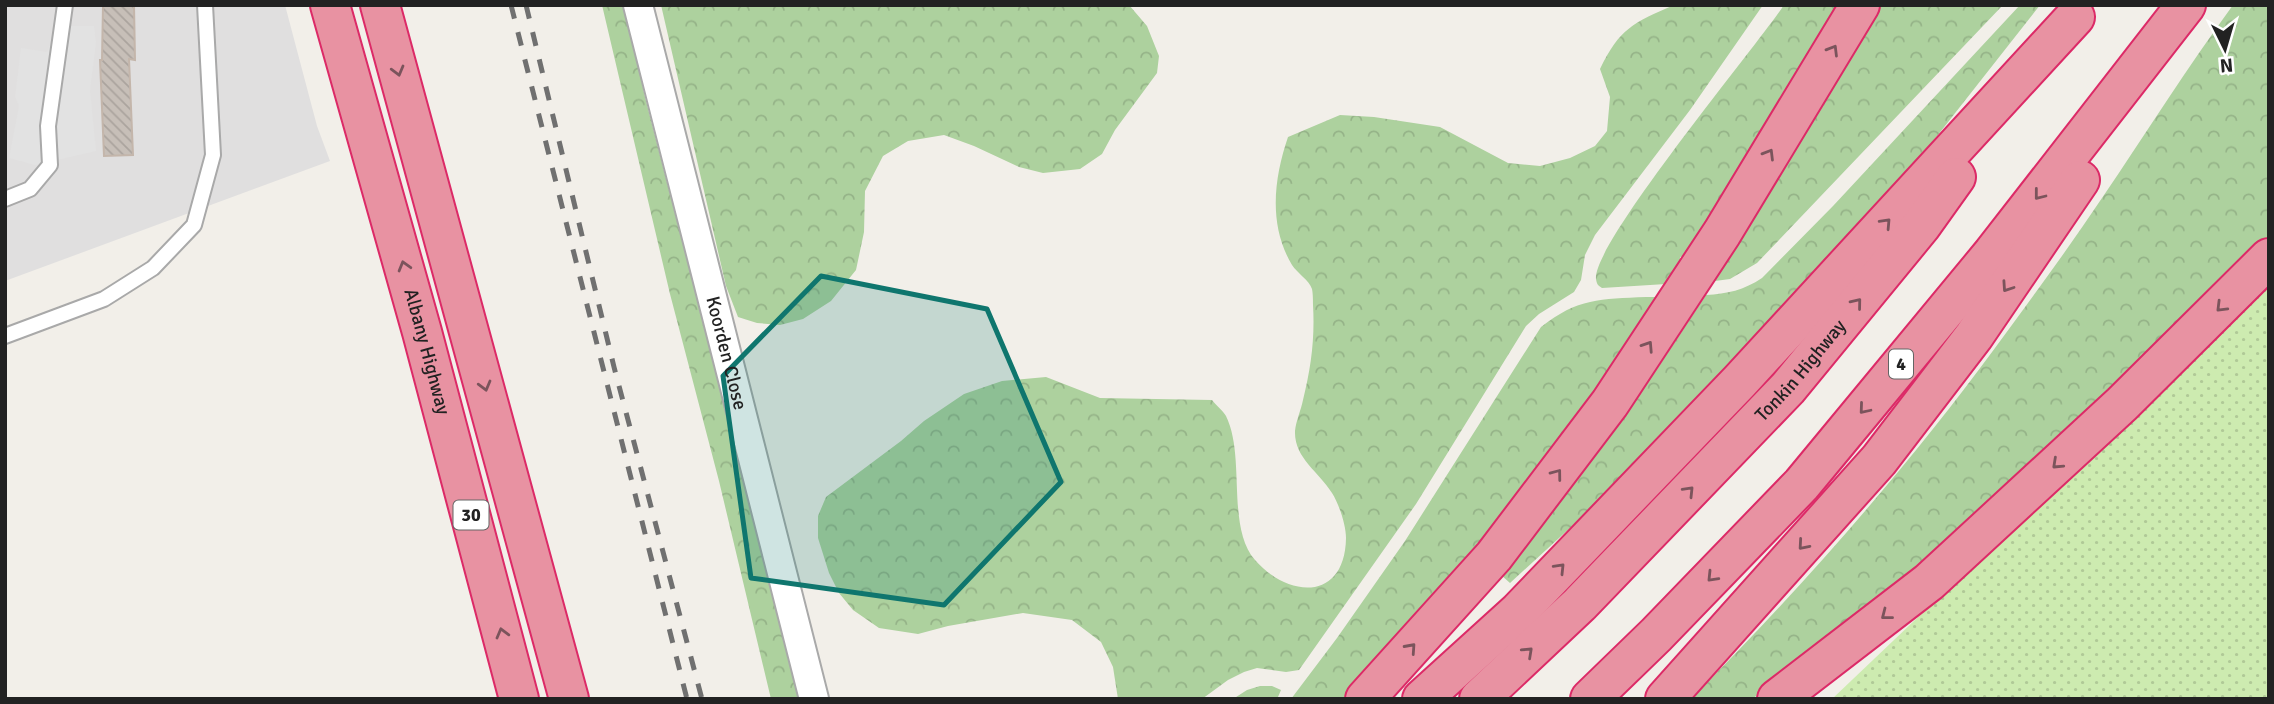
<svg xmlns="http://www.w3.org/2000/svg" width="2274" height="704" viewBox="0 0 2274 704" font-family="Signika,sans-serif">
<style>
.residential{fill:#e0dfdf}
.grass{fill:url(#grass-dots)}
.forest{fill:url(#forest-crowns)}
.parking{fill:#e2e2e2}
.building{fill:url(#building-back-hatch);stroke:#c4b6ab;stroke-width:2}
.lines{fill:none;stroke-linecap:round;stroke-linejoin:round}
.lane-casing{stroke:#a9a9a9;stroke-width:18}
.street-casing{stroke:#a9a9a9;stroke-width:32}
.highway-casing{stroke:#dc2a67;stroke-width:42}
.lane{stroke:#fff;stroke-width:14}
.street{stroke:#fff;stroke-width:28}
.highway{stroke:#e892a2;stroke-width:38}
.rail{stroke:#707070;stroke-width:5;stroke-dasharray:14 14;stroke-linecap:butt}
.oneway{stroke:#7b545c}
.marked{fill:#0f766e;fill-opacity:0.2;stroke:#0f766e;stroke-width:5;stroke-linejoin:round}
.labels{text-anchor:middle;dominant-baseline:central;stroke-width:5;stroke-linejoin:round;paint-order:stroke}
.shield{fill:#fff;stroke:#646464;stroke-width:2}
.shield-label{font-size:18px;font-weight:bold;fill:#222}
.street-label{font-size:19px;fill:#222;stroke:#fff}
</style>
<defs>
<pattern id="grass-dots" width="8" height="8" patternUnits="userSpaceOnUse" patternTransform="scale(1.75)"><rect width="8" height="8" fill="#cdebb0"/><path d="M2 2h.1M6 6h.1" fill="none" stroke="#b0c997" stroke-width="1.8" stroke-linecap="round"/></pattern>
<pattern id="forest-crowns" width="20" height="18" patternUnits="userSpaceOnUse" patternTransform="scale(1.75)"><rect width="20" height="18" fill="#add19e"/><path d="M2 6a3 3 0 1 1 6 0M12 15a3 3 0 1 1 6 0" fill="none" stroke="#95b388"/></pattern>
<pattern id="building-back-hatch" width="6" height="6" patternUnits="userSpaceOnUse" patternTransform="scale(1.75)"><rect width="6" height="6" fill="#c7bfb8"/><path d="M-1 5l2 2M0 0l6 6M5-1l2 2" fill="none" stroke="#aba49e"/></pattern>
</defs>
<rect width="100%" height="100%" fill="#f2efe9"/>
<!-- residential -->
<path class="residential" d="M5 5H285L317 126 330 161 5 281Z"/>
<!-- grass -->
<path class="grass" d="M2269 283V699H1832Z"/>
<!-- forest -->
<path class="forest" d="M602 5H625L645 97 800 699H771L719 481 670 294Z
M661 5H1129L1147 26 1159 56 1157 73 1115 130 1102 154 1080 169 1043 173 1019 167 974 146 944 135 908 141 883 156 865 191 864 232 856 270 831 301 803 319 780 325 757 323 738 317 726 286Z
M1674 5H1763L1690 110 1595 235 1585 255 1581 280 1574 292 1539 314 1526 326 1416 504 1299 670 1286 672 1257 668 1244 672 1228 680 1202 699H1118L1113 667 1101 642 1072 620 1023 613 948 626 918 634 879 628 853 610 839 593 829 573 818 538V516L826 497 901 441 924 421 964 394 1002 381 1046 377 1100 398 1212 400C1216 405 1223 411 1226 416 1246 457 1226 527 1255 560 1289 599 1345 601 1346 538 1346 525 1339 504 1332 493 1319 472 1294 458 1295 431 1296 421 1301 410 1303 400 1311 368 1315 338 1313 305 1313 301 1313 294 1312 289 1309 280 1297 273 1292 265 1268 225 1274 178 1288 137L1340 115 1374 117 1440 127 1508 163 1540 166 1570 158 1595 146 1607 131 1610 97 1600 69C1620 28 1633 23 1674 5Z
M1784 5H1842L1787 100 1684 256 1680 257V264L1666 284 1602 288C1598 285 1597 285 1596 279 1592 244 1756 47 1784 5Z
M1875 5H2003L1757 263 1730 279 1715 281Z
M2020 5H2040L1893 192 1620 482 1510 583 1501 575 1657 369 1706 295C1727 294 1744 290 1762 278L1833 206Z
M2233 5H2269V241L2109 404 1832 641 1752 699H1691C1800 589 1903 473 1995 348 2031 299 2068 249 2102 198 2146 133 2187 68 2233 5Z
M1646 297H1659L1582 421 1356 699H1291L1337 638 1405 541 1541 327C1578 298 1600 299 1646 297Z
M1260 686H1272L1281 690 1278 697 1233 699 1247 690Z"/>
<!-- parking -->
<path class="parking" d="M70 26H94L96 43 90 90 96 151 35 165 9 158 19 106 15 97 21 48 47 52 52 41Z"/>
<!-- building -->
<path class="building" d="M103 5H134L135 60 129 59 133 155 104 156 100 60H102Z"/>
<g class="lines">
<defs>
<path id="lane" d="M5 199 30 189 50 165 48 126 65 5
M5 336 104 299 153 268 194 225 213 155 205 5"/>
<g id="street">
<path id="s1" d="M638 5 814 699"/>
</g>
<g id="highway">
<path id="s2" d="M330 5 422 332 519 699"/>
<path d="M380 5 569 699"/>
<path d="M1365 699 1494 556 1610 403 1722 233 1860 5"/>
<path d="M1422 699 1519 611 1740 381 2075 17"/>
<path id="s3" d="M1479 699 1580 604 1788 388 1921 226 1956 177"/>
<path d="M1590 699 1656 635 1802 484 1993 253 2186 5"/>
<path d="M1665 699 1879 460 1974 336 2080 180"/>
<path d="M1777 699 1929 582 2122 404 2269 258"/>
</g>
</defs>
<!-- lane casing -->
<use href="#lane" class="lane-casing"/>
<!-- street casing -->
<use href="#street" class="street-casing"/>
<!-- highway casing -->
<use href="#highway" class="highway-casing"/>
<!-- lane -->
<use href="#lane" class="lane"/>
<!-- street -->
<use href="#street" class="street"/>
<!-- highway -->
<use href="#highway" class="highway"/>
<!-- rail -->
<path class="rail" d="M511 5 687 699
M526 5 614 367 702 699"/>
</g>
<!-- one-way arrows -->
<defs><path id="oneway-chevron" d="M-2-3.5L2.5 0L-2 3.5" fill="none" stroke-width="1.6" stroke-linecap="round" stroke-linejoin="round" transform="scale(1.75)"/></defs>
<g class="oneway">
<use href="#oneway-chevron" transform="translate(1833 50) rotate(-59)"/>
<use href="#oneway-chevron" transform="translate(398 71) rotate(75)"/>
<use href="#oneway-chevron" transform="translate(1769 154) rotate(-59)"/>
<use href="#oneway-chevron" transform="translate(2039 195) rotate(128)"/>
<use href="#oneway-chevron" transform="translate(1886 223) rotate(-47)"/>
<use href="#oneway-chevron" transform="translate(404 266) rotate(-106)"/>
<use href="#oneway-chevron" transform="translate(2007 287) rotate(124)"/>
<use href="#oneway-chevron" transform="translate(1857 303) rotate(-51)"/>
<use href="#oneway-chevron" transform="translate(2221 307) rotate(135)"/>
<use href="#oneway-chevron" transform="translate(1648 346) rotate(-57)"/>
<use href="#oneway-chevron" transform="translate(485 386) rotate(75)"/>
<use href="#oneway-chevron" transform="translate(1864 409) rotate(130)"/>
<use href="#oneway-chevron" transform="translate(2057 464) rotate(137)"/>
<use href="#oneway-chevron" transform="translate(1557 474) rotate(-53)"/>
<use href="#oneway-chevron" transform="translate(1689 491) rotate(-46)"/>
<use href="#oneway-chevron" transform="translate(1803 545) rotate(131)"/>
<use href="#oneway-chevron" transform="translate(1560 568) rotate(-46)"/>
<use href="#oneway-chevron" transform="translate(1712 577) rotate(134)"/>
<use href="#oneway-chevron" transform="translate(1886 615) rotate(142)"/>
<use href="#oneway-chevron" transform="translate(502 633) rotate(-105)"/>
<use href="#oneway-chevron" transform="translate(1411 648) rotate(-48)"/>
<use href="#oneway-chevron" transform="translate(1528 652) rotate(-43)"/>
</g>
<!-- marked area -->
<path class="marked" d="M821 276 987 309 1061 482 944 605 751 578 723 376Z"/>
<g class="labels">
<!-- shield labels -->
<g class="shield">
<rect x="1889" y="349.5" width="24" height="29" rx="5"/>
<rect x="453.5" y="500.5" width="35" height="29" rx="5"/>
</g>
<g class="shield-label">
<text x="1901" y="364">4</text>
<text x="471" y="515">30</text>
</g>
<!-- street labels -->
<g class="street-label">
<text stroke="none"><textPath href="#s2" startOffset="360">Albany Highway</textPath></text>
<text stroke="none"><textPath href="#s1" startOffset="359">Koorden Close</textPath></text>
<text stroke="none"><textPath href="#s3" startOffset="460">Tonkin Highway</textPath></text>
</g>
</g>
<!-- border -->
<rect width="2274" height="704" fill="none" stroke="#222222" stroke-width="14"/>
<!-- north arrow -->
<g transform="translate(2225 49) rotate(175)" stroke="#ffffff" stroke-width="5" paint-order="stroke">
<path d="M0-5L12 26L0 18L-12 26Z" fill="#222222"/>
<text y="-10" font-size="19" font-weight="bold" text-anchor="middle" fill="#222222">N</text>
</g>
</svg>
